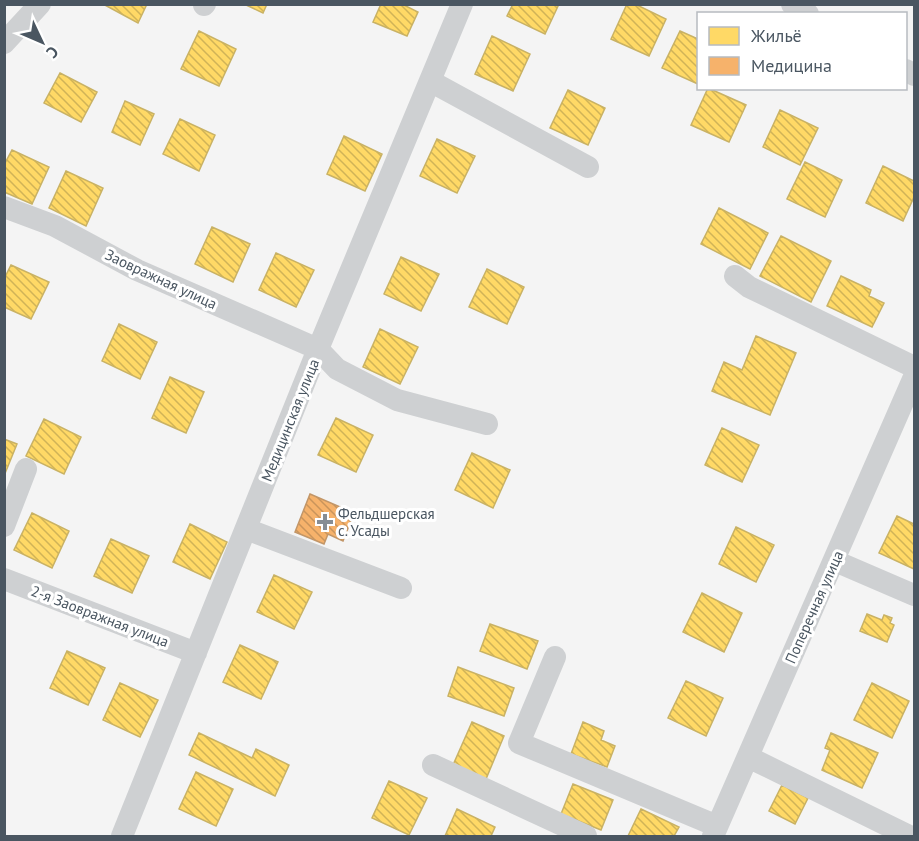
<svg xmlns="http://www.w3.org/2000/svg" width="919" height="841" viewBox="0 0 919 841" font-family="'PT Sans',sans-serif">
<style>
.homes{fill:url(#homes-back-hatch);stroke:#c9b264;stroke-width:1.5}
.health{fill:url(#health-back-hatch);stroke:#c29668;stroke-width:1.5}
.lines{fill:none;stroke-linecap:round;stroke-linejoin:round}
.minor{stroke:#ced0d2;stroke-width:22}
.poi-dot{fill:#868d94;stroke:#fff;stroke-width:2}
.labels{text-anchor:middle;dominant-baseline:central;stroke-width:6;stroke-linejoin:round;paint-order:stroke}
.street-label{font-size:15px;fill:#4a5661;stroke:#fff}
.poi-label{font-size:15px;fill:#4a5661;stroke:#fff;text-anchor:start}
</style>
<defs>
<pattern id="homes-back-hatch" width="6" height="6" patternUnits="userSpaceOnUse" patternTransform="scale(1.5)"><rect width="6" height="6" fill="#ffd966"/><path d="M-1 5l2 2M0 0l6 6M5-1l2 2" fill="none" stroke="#d0b357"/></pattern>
<pattern id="health-back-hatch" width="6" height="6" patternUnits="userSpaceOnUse" patternTransform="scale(1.5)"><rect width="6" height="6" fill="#f6b26b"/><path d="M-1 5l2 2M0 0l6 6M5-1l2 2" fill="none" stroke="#c9945b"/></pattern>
</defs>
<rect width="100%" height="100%" fill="#f4f4f4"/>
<!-- homes -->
<path class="homes" d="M103 4H147L138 23Z
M244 4H267L263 13Z
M381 4H402L418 12 407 36 373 22Z
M513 4H559L545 34 507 16Z
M627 4H635L666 19 649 56 611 39Z
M199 31 236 49 219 86 181 69Z
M680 31 698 39V84L662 68Z
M492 36 530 54 513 91 475 74Z
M60 73 97 92 81 122 44 103Z
M708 88 746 105 729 142 691 125Z
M568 90 605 108 588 145 550 128Z
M125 101 154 114 140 145 112 132Z
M780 110 818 128 800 165 763 147Z
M180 119 215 135 199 171 163 154Z
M344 136 382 154 365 191 327 174Z
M437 139 475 156 457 193 420 176Z
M12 150 49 167 32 204 4 192V165Z
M805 162 842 180 825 217 787 199Z
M883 166 914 181V197L903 221 866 203Z
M66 171 103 188 86 226 49 208Z
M719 208 768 233 750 269 701 244Z
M212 227 250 244 233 282 195 264Z
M781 236 831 261 811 302 760 276Z
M276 253 314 270 296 307 259 290Z
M401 257 439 274 421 311 384 294Z
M11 265 49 282 31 319 4 307V279Z
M487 269 524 287 507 324 469 307Z
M841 276 871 290 869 296 884 303 872 327 827 306Z
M119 324 157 342 140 379 102 361Z
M380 329 418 347 400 384 363 367Z
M756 336 796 353 770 415 712 391 724 362 742 370Z
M170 377 204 392 186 433 152 418Z
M336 418 373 435 356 472 318 455Z
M44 419 81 437 64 474 26 456Z
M722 428 759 445 742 482 705 465Z
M4 439 17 444 4 476Z
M472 453 510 470 493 508 455 490Z
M32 513 69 531 52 568 14 550Z
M897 516 914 524V569L879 553Z
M190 524 227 542 210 579 173 562Z
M736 527 774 545 756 582 719 564Z
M111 539 149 556 132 593 94 576Z
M274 575 312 592 294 629 257 612Z
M702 593 742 613 724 652 683 632Z
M867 614 882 620 884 615 892 618 890 623 894 625 887 642 860 631Z
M490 624 538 641 527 669 480 651Z
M240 645 278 662 261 699 223 682Z
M67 651 105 668 88 705 50 688Z
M458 667 514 688 504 716 448 696Z
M686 681 723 698 706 736 668 718Z
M120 683 158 700 140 737 103 720Z
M872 683 909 701 892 738 854 720Z
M472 722 504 736 486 779 453 765Z
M583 722 604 731 601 740 615 746 607 767 571 754Z
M199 733 252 758 256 749 289 765 275 796 189 755Z
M831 733 878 753 862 788 822 770 830 750 825 748Z
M196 772 233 789 216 826 179 809Z
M389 781 427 798 409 835 372 818Z
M573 784 613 800 601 830 561 814Z
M782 785 808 798 795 824 769 811Z
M457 809 495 827 491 836H445Z
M641 809 679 827 674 836H628Z"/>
<!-- health -->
<path class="health" d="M310 494 354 513 343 541 328 534 324 544 295 532Z"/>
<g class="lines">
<!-- minor -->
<path class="minor" d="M792 4 808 14
M204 5 205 4
M4 43 40 4
M906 70 914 75
M430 81 588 167
M4 207 55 226 137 270 318 349 337 369 397 400 487 424
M735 276 749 287 914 367
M4 526 26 469
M246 529 401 588
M835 561 914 595
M4 579 196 653
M555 657 519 743 717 826
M748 757 909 836
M433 765 586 836
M122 836 318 349 462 4
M713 836 914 377"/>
</g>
<!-- markers -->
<path class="poi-dot" d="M322 513h6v6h6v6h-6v6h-6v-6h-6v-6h6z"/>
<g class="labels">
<!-- street labels -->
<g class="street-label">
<text transform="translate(161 279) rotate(25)">Заовражная улица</text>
<text transform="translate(290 420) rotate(-68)">Медицинская улица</text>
<text transform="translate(814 607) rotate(-66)">Поперечная улица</text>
<text transform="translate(100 616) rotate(21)">2-я Заовражная улица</text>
</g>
<!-- poi labels -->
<g class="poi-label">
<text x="338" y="513">Фельдшерская<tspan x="338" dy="17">с. Усады</tspan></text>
</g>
</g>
<!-- border -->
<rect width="919" height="841" fill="none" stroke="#4a5661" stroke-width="12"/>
<!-- legend -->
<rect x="697" y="12" width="210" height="78" fill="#ffffff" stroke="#b7bbc0" stroke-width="1.5"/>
<rect x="709" y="27" width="30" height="18" fill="#ffd966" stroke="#b7bbc0" stroke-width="1.5"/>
<text x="751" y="42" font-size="18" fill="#4a5661">Жильё</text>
<rect x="709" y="57" width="30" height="18" fill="#f6b26b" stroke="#b7bbc0" stroke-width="1.5"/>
<text x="751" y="72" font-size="18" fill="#4a5661">Медицина</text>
<!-- north arrow -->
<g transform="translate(42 42) rotate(134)" stroke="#ffffff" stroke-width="4.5" paint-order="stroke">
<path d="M0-4.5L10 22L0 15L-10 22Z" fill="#4a5661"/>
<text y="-9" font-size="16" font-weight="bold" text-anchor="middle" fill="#4a5661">С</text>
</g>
</svg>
